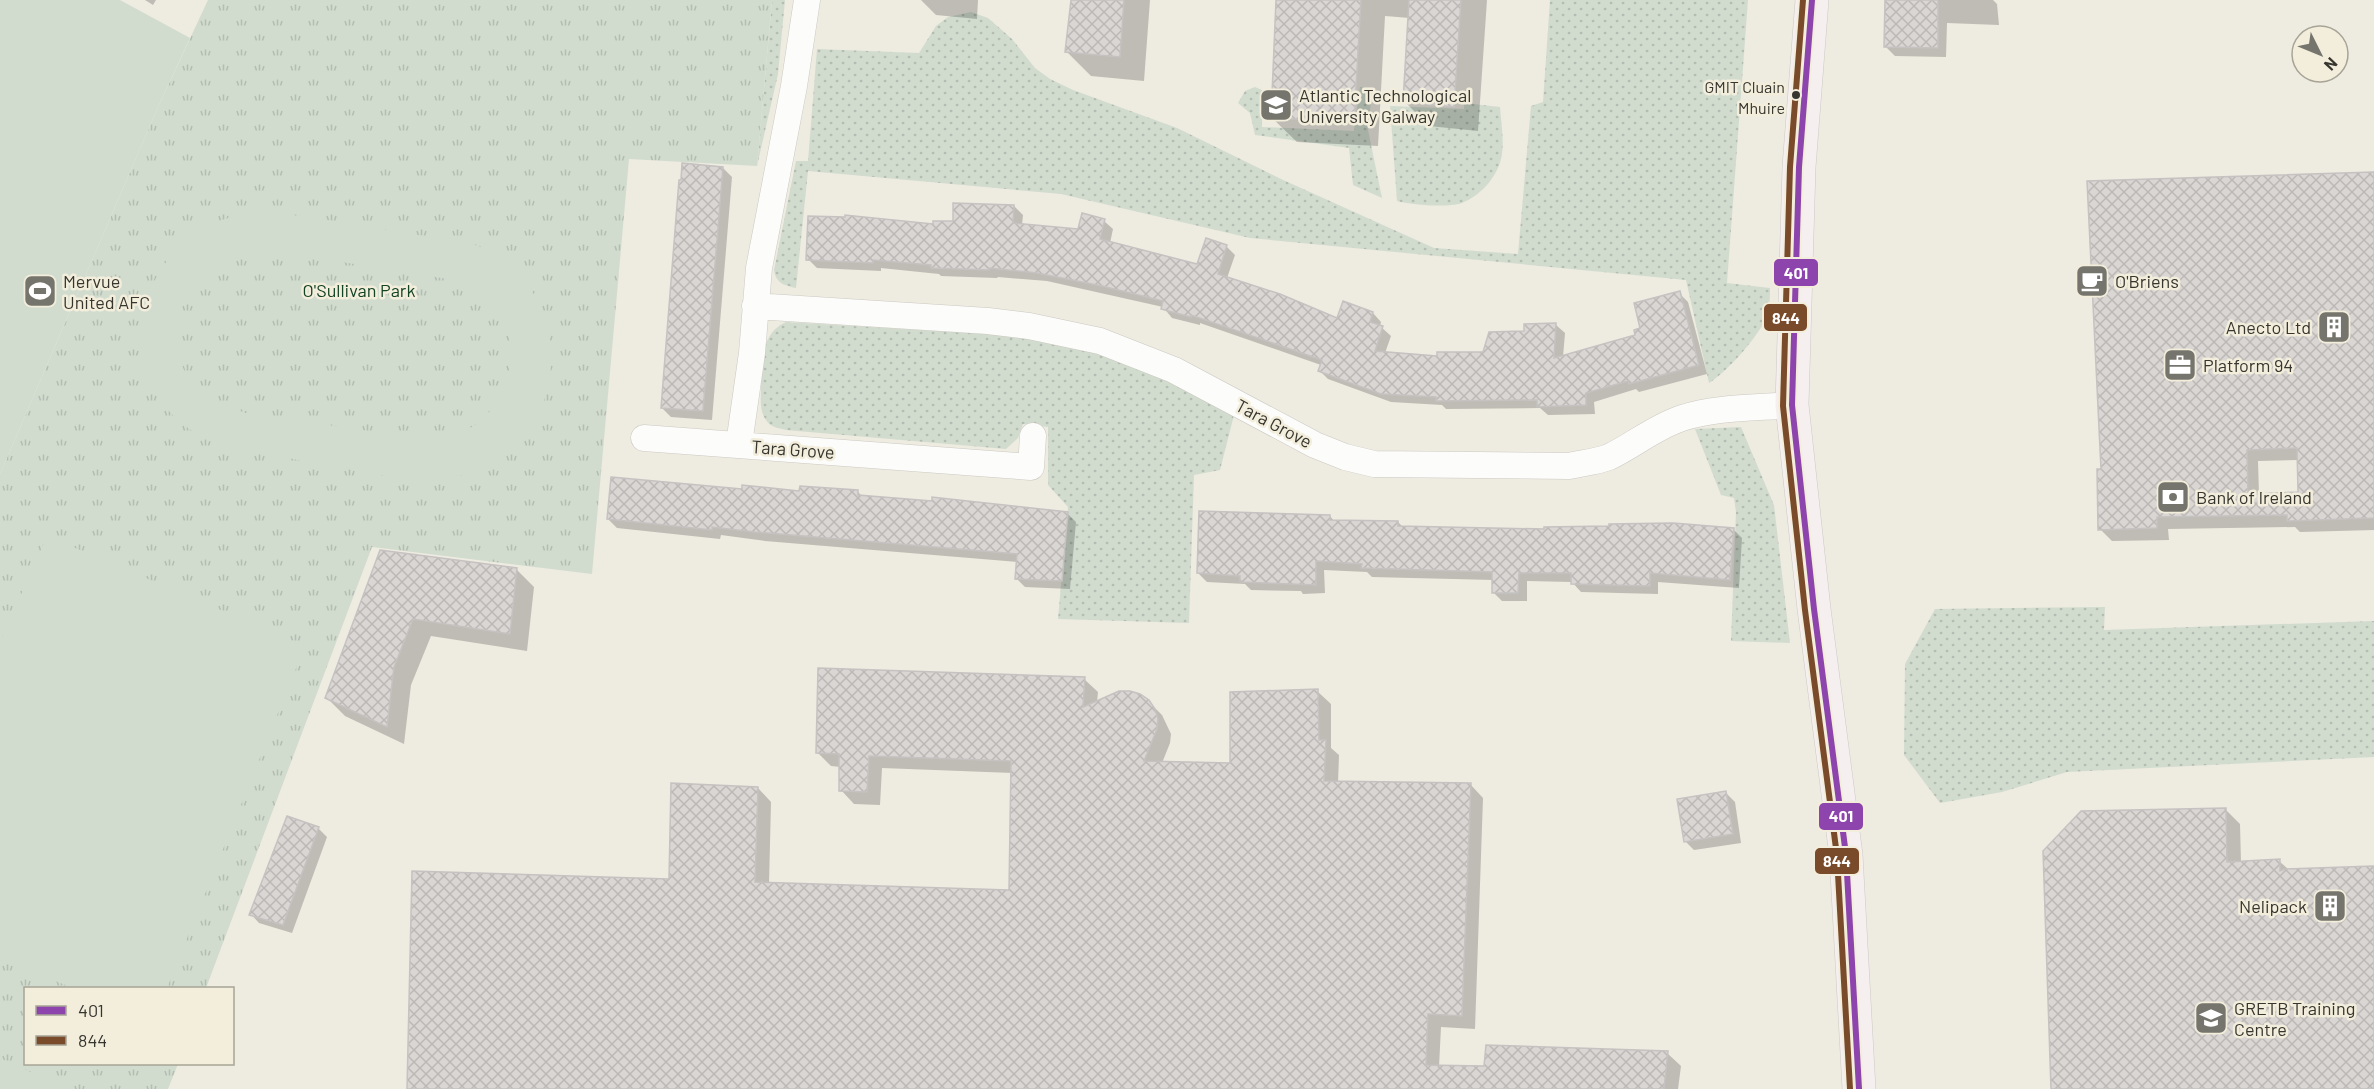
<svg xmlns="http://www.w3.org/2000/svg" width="2374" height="1089" viewBox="0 0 2374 1089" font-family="Barlow,sans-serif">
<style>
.grass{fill:url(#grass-dots)}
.park{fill:url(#park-tufts)}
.pitch{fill:#d1dccf;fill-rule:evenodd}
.shadow{fill:#0003;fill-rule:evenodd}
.building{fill:url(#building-cross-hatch);stroke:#c5c2c1;stroke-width:1.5;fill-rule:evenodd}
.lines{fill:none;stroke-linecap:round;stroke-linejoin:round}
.street-casing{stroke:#ccc9c2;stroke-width:27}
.secondary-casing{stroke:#ccc9c2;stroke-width:34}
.street{stroke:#fcfcfa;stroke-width:26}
.secondary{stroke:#f5eff0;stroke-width:33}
.bus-1-casing{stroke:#f3eedc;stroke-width:10}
.bus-2-casing{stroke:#f3eedc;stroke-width:10}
.bus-1{stroke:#8e44ad;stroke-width:6}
.bus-2{stroke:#7a4b2a;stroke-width:6}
.bus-dot{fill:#36352e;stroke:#f3eedc;stroke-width:2}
.labels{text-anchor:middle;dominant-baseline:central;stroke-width:5;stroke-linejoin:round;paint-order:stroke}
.bus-label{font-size:16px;fill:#36352e;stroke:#f3eedc;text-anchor:end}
.poi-label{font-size:18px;fill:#36352e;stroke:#f3eedc;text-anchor:start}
.park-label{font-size:18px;fill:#124325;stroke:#f3eedc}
.street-label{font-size:18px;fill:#36352e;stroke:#f3eedc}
.line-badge{stroke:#f3eedc;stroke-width:2}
.badge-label{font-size:16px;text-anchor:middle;font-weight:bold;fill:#fff}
</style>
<defs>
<pattern id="grass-dots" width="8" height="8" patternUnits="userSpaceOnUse" patternTransform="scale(1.5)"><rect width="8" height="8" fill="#d1dccf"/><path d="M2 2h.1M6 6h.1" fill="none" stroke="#b4bdb2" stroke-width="1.8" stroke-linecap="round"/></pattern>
<pattern id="park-tufts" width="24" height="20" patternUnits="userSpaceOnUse" patternTransform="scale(1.5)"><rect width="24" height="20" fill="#d1dccf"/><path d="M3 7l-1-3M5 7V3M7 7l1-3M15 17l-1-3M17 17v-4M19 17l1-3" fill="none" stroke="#b4bdb2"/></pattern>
<pattern id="building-cross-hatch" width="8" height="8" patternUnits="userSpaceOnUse" patternTransform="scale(1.5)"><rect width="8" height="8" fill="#d9d6d4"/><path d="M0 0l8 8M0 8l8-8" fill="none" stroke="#bbb8b6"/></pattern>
</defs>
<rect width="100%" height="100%" fill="#eeebe1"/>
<!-- grass -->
<path class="grass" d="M772 0H785L778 74 757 166Z
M1550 0H1748L1727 283 1770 288C1770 296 1770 308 1767 316 1759 336 1727 372 1709 383L1686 280 1250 238 1061 194 808 171 796 288C783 285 776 283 774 270L796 161H808L817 49 919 53 936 26 948 17 971 12 988 18 1012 39 1035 68 1050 79 1073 90 1177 128 1281 179 1434 248 1518 254 1531 106 1543 102Z
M1255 87 1262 90V127L1354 131 1360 87 1372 90 1368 130 1382 198 1353 185 1349 148 1255 135 1250 113 1238 103 1245 91Z
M1464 103 1500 107C1501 122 1504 139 1502 154 1499 175 1482 195 1462 203 1447 208 1412 205 1397 201L1390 106 1464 109Z
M786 322 1037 337 1125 361 1183 388 1234 415 1220 470 1194 475 1189 623 1058 619 1068 507 1048 485V427L1023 424 1018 438 1006 449 786 430C778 428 770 427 766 420 759 410 761 399 761 388 761 363 761 333 786 322Z
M1741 427 1774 505 1790 643 1731 641 1736 512 1734 498 1721 495 1695 429Z
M2105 607 2104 630 2374 621V757L2067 772 2002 792 1940 803 1904 755 1905 664 1935 609Z"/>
<!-- park -->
<path class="park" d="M208 0H772L757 166 629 159 592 574 372 547 206 988H26V1064H178L168 1089H0V474L158 107Z"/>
<!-- pitch -->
<path class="pitch" d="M0 0H120L190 38 158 107 0 474Z
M260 211C313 217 365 226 417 235 440 238 467 240 488 250 493 253 498 258 502 261 513 270 524 279 531 290 565 337 555 415 510 451 491 468 464 476 440 480 416 484 382 475 359 471 313 463 266 454 220 446 150 416 116 348 156 278 167 258 183 239 203 228 221 218 241 215 260 211ZM257 252 317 258 460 281C488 296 512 320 511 355 510 391 487 428 450 436 424 442 394 434 368 431 327 425 286 419 245 413 224 404 198 393 185 372 179 361 179 348 178 336 177 303 197 267 230 256 238 254 248 254 257 252Z
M47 536 305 646 167 988H73L0 959V642Z
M0 1058 68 1089H0Z"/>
<!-- shadow -->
<path class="shadow" d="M145 0H156L153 5Z
M921 0H978L977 19 936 15Z
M1073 0H1150L1144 81 1091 76 1066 51Z
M1278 0H1487L1478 131 1429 126 1405 102 1410 18 1385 16 1378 146 1297 142 1272 118Z
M1887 0H1993L1997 4 1999 25 1947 23 1946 57 1895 56 1886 47Z
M723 168 732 177 712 420 671 417 662 408Z
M2374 173V530L2300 532 2295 527 2168 529 2169 540 2112 541 2100 529 2103 470ZM2299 460 2300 494 2259 495 2258 461Z
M1014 206 1023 215 1022 225 1079 231 1104 221 1113 229 1110 243 1198 266 1226 246 1235 255 1227 278 1338 320 1373 313 1381 322 1380 326 1391 336 1385 353 1438 357 1484 354 1526 332 1556 325 1565 333 1563 357 1637 336 1679 293 1688 302 1707 374 1639 392 1636 389 1594 402 1595 414 1548 415 1540 408 1446 409 1442 405 1391 402 1328 379 1319 370 1321 365 1200 323V325L1172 318 1163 307 1047 281 998 277 997 278 941 276 939 274 881 268V271L817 268 808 259Z
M743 491 858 492 863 497 1067 513 1076 522 1070 589 1025 587 1016 578 1018 562 765 541 721 535 720 539 617 528 608 519Z
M1330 516 1334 521 1398 522 1403 527 1546 530 1733 529 1742 538 1739 588 1658 582V594L1581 592 1572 582 1527 581V601H1502L1493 592 1494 580 1372 577 1367 572 1324 570 1325 593 1303 594 1301 591 1251 590 1245 584 1207 582 1198 573Z
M381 552 517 570 534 587 527 651 431 636 411 685 404 744 345 716 327 698Z
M1084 679 1098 692 1097 702 1148 701 1162 715 1171 734 1170 743 1162 763 1232 764 1317 691 1331 704V748L1339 755 1338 783 1470 784 1483 798 1475 1029 1441 1027 1439 1067 1486 1068 1667 1053 1681 1066 1678 1089H409L671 880 758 788 771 802 769 884 1010 891 1013 773 882 768 880 805 854 804 841 790V767L831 766 818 753Z
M1726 793 1735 802 1741 843 1694 850 1685 841Z
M2225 809 2240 824 2241 863 2279 861 2289 870 2374 867V1089H2053Z
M318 828 327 837 292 933 259 923 251 914Z"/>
<!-- building -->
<path class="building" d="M1071 0H1124L1120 57 1065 52Z
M1276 0H1361L1354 122 1271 118Z
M1409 0H1461L1454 107 1403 102Z
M1885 0H1938V48L1884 47Z
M682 163 723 167 703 411 661 408 679 180H681Z
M2374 172V518L2287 521V515L2157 517V528L2098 530 2097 469H2101L2087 181ZM2297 448 2298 492 2248 494 2247 450Z
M953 203 1014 205 1013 223 1078 229 1082 213 1105 219 1100 239 1197 264 1206 238 1227 245 1218 274 1280 294 1337 318 1343 301 1373 312 1370 322 1383 326 1375 351 1437 356V352H1483L1489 332 1524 331V324L1556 323 1554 358 1635 335 1634 330 1640 328 1634 303 1680 291 1699 365 1629 384 1628 381 1586 393V405L1537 407V400L1436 401V397L1381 394 1318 371 1322 360 1191 315V317L1161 309 1163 301 1102 286 1037 273 989 268V270L931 268V265L873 260V263L806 260 808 216 845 217V215L933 224V221H953Z
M611 477 742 489V485L799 491 800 486 858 490V495L932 501V497L1068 512 1062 581 1015 579 1017 554 755 532 712 527V530L607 519Z
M1199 511 1330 515V520L1398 521V526L1544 529V527L1609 526V524L1673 523 1734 528 1730 580 1650 573V586L1571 584V573H1519L1518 593H1492V572L1361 568 1362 564 1316 561V585L1240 582V576L1197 573Z
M380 550 517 568 510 634 413 619 394 667 387 727 325 698Z
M818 668 1085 677 1083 707 1119 691H1130L1140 694 1149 700 1155 709 1158 719 1157 729 1144 761 1230 763V692L1318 689 1319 740H1326L1324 781 1471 783 1462 1016 1428 1014 1426 1065 1484 1066 1486 1045 1668 1051 1664 1089H407L412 871 669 879 671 783 758 787 755 882 1009 890 1011 761 869 756 867 792 839 791V754L816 753Z
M1726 791 1733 834 1684 842 1677 799Z
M2226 808 2227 862 2280 859V871L2285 869 2374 866V1089H2051L2043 851 2081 811Z
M287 816 319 827 283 925 249 915Z"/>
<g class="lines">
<defs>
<path id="street" d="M755 306 988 321 1029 326 1100 341 1174 370 1315 445 1345 457 1374 464 1569 466C1582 463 1596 462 1609 457 1634 445 1655 427 1682 418 1716 407 1756 408 1792 405
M644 438 1031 467 1033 436
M739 444 752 353 759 268 794 86 807 0"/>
<path id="secondary" d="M1812 0 1799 167 1792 405 1814 609 1846 855 1859 1089"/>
</defs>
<!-- street casing -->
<use href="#street" class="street-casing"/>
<!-- secondary casing -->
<use href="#secondary" class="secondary-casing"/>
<!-- street -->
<use href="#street" class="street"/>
<!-- secondary -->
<use href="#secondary" class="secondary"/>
<defs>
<path id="bus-1" d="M1812 0 1799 167 1792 405 1814 609 1846 855 1859 1089"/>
<path id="bus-2" d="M1803 0 1790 167 1783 406 1805 610 1837 856 1850 1089"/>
</defs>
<!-- bus-1 casing -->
<use href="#bus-1" class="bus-1-casing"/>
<!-- bus-2 casing -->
<use href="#bus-2" class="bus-2-casing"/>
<!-- bus-1 -->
<use href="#bus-1" class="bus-1"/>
<!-- bus-2 -->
<use href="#bus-2" class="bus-2"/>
</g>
<!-- icons -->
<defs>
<symbol id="university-square" viewBox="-11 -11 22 22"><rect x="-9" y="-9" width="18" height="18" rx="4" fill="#76756d" stroke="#f3eedc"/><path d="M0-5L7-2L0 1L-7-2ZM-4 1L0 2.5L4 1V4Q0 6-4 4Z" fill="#fff"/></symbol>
<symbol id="cafe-square" viewBox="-11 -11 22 22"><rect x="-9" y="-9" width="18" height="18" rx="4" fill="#76756d" stroke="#f3eedc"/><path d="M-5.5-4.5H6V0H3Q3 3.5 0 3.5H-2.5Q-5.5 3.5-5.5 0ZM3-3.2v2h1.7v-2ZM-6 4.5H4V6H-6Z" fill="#fff"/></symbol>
<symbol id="stadium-square" viewBox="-11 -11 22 22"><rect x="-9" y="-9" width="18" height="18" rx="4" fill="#76756d" stroke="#f3eedc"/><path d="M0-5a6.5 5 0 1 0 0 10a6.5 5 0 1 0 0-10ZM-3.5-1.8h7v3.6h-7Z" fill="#fff"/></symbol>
<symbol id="building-square" viewBox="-11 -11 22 22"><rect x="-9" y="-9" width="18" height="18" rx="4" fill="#76756d" stroke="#f3eedc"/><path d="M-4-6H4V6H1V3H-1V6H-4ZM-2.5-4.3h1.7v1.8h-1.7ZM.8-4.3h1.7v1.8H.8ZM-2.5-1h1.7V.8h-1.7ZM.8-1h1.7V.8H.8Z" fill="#fff"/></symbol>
<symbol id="office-square" viewBox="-11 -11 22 22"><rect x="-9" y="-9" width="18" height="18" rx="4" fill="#76756d" stroke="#f3eedc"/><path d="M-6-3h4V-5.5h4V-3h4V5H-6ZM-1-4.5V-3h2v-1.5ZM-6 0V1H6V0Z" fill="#fff"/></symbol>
<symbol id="bank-square" viewBox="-11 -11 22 22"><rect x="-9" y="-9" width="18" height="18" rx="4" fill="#76756d" stroke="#f3eedc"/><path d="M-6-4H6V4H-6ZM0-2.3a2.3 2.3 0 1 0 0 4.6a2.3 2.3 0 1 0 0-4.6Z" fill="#fff"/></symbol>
</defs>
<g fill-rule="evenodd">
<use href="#university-square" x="1257" y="86" width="38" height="38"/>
<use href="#cafe-square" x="2073" y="262" width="38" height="38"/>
<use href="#stadium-square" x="21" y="272" width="38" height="38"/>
<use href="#building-square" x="2315" y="308" width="38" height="38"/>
<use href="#office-square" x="2161" y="346" width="38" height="38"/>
<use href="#bank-square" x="2154" y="478" width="38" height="38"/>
<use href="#building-square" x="2311" y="887" width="38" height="38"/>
<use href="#university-square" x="2192" y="999" width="38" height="38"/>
</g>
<!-- markers -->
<circle class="bus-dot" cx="1796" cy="95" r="5"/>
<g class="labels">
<!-- bus labels -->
<g class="bus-label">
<text x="1785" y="86">GMIT Cluain<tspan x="1785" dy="21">Mhuire</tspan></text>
</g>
<!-- poi labels -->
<g class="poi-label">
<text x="1299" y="95">Atlantic Technological<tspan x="1299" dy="21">University Galway</tspan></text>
<text x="63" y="281">Mervue<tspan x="63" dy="21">United AFC</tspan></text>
<text x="2115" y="281">O'Briens</text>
<text x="2311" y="327" text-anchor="end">Anecto Ltd</text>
<text x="2203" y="365">Platform 94</text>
<text x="2196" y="497">Bank of Ireland</text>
<text x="2307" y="906" text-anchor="end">Nelipack</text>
<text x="2234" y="1008">GRETB Training<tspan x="2234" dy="21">Centre</tspan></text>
</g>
<!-- park labels -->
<g class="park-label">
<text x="359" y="290">O'Sullivan Park</text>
</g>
<!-- street labels -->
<g class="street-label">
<text transform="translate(1274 423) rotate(28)">Tara Grove</text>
<text transform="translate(793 449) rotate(4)">Tara Grove</text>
</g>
</g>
<g class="line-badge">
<rect x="1773" y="258" width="46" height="29" rx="6" fill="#8e44ad"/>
<rect x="1763" y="303" width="45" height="29" rx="6" fill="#7a4b2a"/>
<rect x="1818" y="802" width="46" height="29" rx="6" fill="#8e44ad"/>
<rect x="1814" y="847" width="46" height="28" rx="6" fill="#7a4b2a"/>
</g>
<g class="badge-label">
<text x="1796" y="279">401</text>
<text x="1786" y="324">844</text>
<text x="1841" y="822">401</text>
<text x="1837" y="867">844</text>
</g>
<!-- legend -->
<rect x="24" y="987" width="210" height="78" fill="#f3eedc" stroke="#a7a496" stroke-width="1.5"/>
<rect x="36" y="1006" width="30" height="9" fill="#8e44ad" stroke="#a7a496" stroke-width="1.5"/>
<text x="78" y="1017" font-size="18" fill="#36352e">401</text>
<rect x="36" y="1036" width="30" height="9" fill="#7a4b2a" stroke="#a7a496" stroke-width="1.5"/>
<text x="78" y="1047" font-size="18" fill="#36352e">844</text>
<!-- north arrow -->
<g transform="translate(2320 54) rotate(133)"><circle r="28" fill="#f3eedc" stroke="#a7a496" stroke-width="1.5"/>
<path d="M0-4.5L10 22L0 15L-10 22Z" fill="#76756d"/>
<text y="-9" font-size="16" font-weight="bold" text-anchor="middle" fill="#36352e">N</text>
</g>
</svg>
